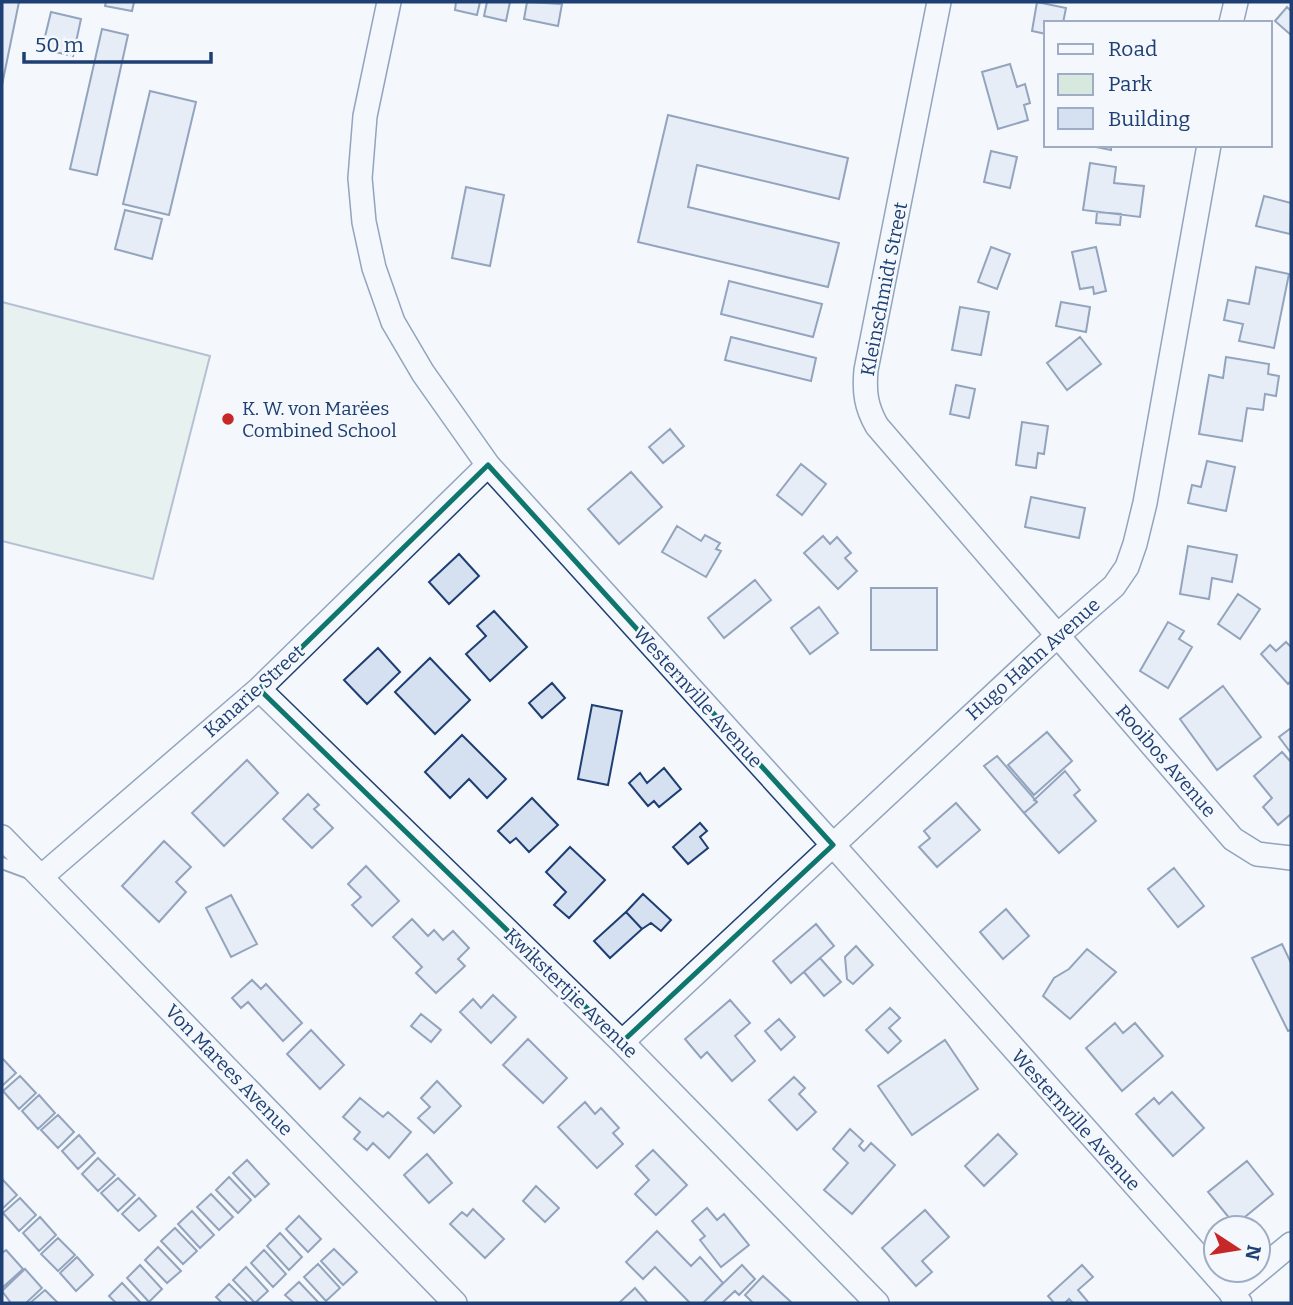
<svg xmlns="http://www.w3.org/2000/svg" width="1293" height="1305" viewBox="0 0 1293 1305" font-family="Bitter,serif">
<style>
.green{fill:#d7e8df;stroke:#687fa3;stroke-width:2}
.building{fill:#d5e0f0;stroke:#1d3f73;stroke-width:2}
.lines{fill:none;stroke-linecap:round;stroke-linejoin:round}
.lane-casing{stroke:#1d3f73;stroke-width:14}
.street-casing{stroke:#1d3f73;stroke-width:26}
.lane{stroke:#f4f7fb;stroke-width:10}
.street{stroke:#f4f7fb;stroke-width:23}
.marked{fill:none;stroke:#0f766e;stroke-width:5;stroke-linejoin:round}
.poi-dot{fill:#c62828;stroke:#f4f7fb;stroke-width:2.5}
.labels{text-anchor:middle;dominant-baseline:central;stroke-width:5;stroke-linejoin:round;paint-order:stroke}
.street-label{font-size:19px;fill:#1d3f73;stroke:#f4f7fb}
.poi-label{font-size:19px;fill:#1d3f73;stroke:#f4f7fb;text-anchor:start}
</style>
<rect width="100%" height="100%" fill="#f4f7fb"/>
<!-- green -->
<path class="green" d="M2 302 210 356 153 579 2 541Z"/>
<!-- building -->
<path class="building" d="M2 2H19L2 85Z
M106 2H134L132 11 105 6Z
M456 2H480L477 15 455 10Z
M487 2H510L506 21 484 16Z
M527 2 562 4 558 26 524 19Z
M1037 2 1066 8 1063 23H1046V34L1032 31Z
M1287 7 1291 11V35L1275 21Z
M51 12 81 19 73 56 42 49Z
M102 29 128 35 97 175 70 169Z
M1010 64 1017 87 1025 84 1030 103 1024 105 1028 120 998 129 982 72Z
M150 91 196 102 169 215 123 204Z
M668 115 848 158 839 199 697 165 688 207 839 243 828 287 638 242Z
M1086 145H1111V150Z
M991 151 1017 157 1010 188 984 182Z
M1090 163 1116 167 1114 183 1144 186 1140 217 1083 210Z
M466 187 504 195 490 266 452 258Z
M1264 196 1291 203 1290 234 1256 226Z
M125 210 162 219 152 259 115 249Z
M1097 212 1121 214 1120 225 1096 223Z
M991 247 1010 254 997 289 978 282Z
M1096 247 1106 291 1094 294 1093 287 1080 289 1072 252Z
M1256 267 1289 274 1274 348 1239 341 1243 324 1224 320 1228 300 1249 304Z
M729 281 822 304 813 337 721 314Z
M1061 302 1090 307 1086 332 1056 326Z
M960 307 989 312 981 355 952 350Z
M731 337 816 358 811 381 725 360Z
M1080 337 1101 364 1067 390 1047 363Z
M1226 357 1269 364 1268 374 1279 376 1276 396 1265 394 1263 410 1247 408 1242 441 1199 434 1209 375 1223 378Z
M956 385 975 389 969 418 950 414Z
M1022 422 1048 426 1044 454 1038 453 1036 468 1016 465Z
M670 429 684 446 663 463 649 447Z
M1207 461 1235 467 1226 511 1188 503 1192 485 1201 487Z
M801 464 826 484 802 515 777 495Z
M631 472 662 507 619 544 588 509Z
M1031 497 1085 508 1079 538 1025 527Z
M677 526 701 541 705 535 720 543 716 549 721 551 706 577 662 552Z
M823 536 830 544 837 537 851 553 845 558 857 571 838 589 804 553Z
M1188 546 1237 555 1232 582 1212 578 1209 599 1180 594Z
M459 554 479 576 449 604 429 582Z
M755 580 771 600 724 638 708 618Z
M871 588H937V650H871Z
M1238 594 1260 609 1240 639 1218 624Z
M819 607 838 633 810 654 791 628Z
M494 611 527 647 490 681 466 654 486 636 477 626Z
M1168 622 1184 631 1179 639 1192 647 1168 688 1140 671Z
M1286 642 1291 647V681L1288 684 1261 654 1270 645 1276 651Z
M378 648 400 672 367 704 344 680Z
M430 658 470 700 435 734 395 692Z
M552 683 565 698 542 718 529 703Z
M1223 686 1261 737 1217 770 1180 719Z
M592 705 622 711 608 785 578 779Z
M1291 728V753L1279 737Z
M1047 732 1072 761 1034 795 1008 765Z
M462 735 506 779 487 798 469 779 450 798 425 772Z
M1282 752 1291 762V814L1278 825 1263 807 1272 798 1254 776Z
M997 756 1037 802 1024 813 984 766Z
M247 760 278 793 224 846 192 813Z
M664 768 681 789 659 807 654 801 648 806 629 783 640 773 647 783Z
M1065 771 1080 790 1074 795 1096 821 1059 853 1024 813 1037 802 1034 800Z
M308 794 319 805 314 809 333 828 312 848 283 819Z
M532 798 558 825 529 852 516 838 510 843 498 831Z
M956 803 980 830 937 867 919 847 930 838 924 831Z
M700 823 707 831 700 837 708 848 688 864 673 847Z
M164 841 191 867 176 882 186 892 159 922 122 886Z
M570 847 605 880 569 918 554 905 566 892 546 872Z
M366 866 399 901 372 926 352 905 361 897 348 884Z
M1174 868 1204 906 1178 927 1148 889Z
M643 894 671 920 661 931 651 923 642 929 626 912Z
M231 895 257 944 231 957 206 908Z
M1006 909 1029 936 1003 959 980 932Z
M626 912 642 929 610 958 594 941Z
M412 919 428 936 434 930 443 940 453 931 469 948 458 959 465 966 436 993 416 973 422 967 393 937Z
M816 924 834 946 791 983 773 961Z
M1282 944 1291 963V1030L1288 1031 1252 958Z
M856 946 873 965 853 984 847 979 845 957Z
M1087 949 1116 972 1070 1019 1043 996 1054 978 1069 969Z
M820 958 841 982 824 996 804 972Z
M252 980 261 989 266 984 302 1023 283 1041 248 1002 241 1008 232 998Z
M493 995 516 1017 491 1043 460 1012 473 999 481 1008Z
M730 1000 750 1023 735 1036 755 1061 732 1081 707 1052 701 1058 685 1039Z
M890 1008 900 1018 889 1028 901 1041 888 1053 866 1030Z
M421 1014 441 1030 431 1042 411 1026Z
M779 1019 795 1037 781 1050 765 1031Z
M1115 1023 1123 1033 1135 1023 1163 1056 1122 1091 1086 1048Z
M311 1030 344 1065 320 1089 287 1054Z
M528 1039 567 1078 543 1103 503 1065Z
M945 1040 978 1089 912 1135 878 1086Z
M2 1058 16 1073 2 1086Z
M20 1076 36 1093 19 1109 3 1091Z
M794 1077 805 1088 799 1094 816 1112 797 1130 769 1100Z
M437 1081 461 1106 434 1133 418 1118 430 1107 421 1098Z
M1172 1092 1204 1128 1173 1156 1136 1114 1154 1098 1159 1104Z
M39 1095 55 1113 38 1129 22 1111Z
M360 1098 383 1117 388 1112 411 1132 389 1158 373 1143 367 1150 354 1139 360 1132 343 1117Z
M585 1102 595 1114 601 1108 619 1128 613 1133 623 1144 597 1168 558 1127Z
M58 1115 74 1132 58 1148 41 1130Z
M850 1129 863 1141 859 1146 864 1151 871 1143 895 1165 852 1214 824 1190 848 1163 833 1149Z
M998 1134 1017 1154 984 1186 965 1166Z
M79 1135 95 1153 78 1169 62 1151Z
M653 1150 687 1185 656 1215 635 1194 649 1180 636 1166Z
M427 1154 452 1183 429 1203 404 1175Z
M98 1158 115 1175 98 1191 82 1174Z
M247 1160 269 1184 255 1197 233 1173Z
M1247 1161 1273 1194 1235 1225 1208 1192Z
M229 1177 251 1200 238 1213 216 1190Z
M118 1178 135 1195 118 1211 101 1193Z
M2 1179 17 1195 2 1209Z
M536 1186 559 1208 545 1222 523 1201Z
M211 1194 233 1217 219 1230 197 1207Z
M20 1198 36 1215 19 1231 3 1213Z
M139 1198 156 1216 139 1231 122 1214Z
M707 1208 717 1220 724 1214 749 1245 721 1267 700 1240 705 1236 692 1221Z
M473 1209 504 1239 485 1258 450 1224 462 1212 467 1216Z
M925 1210 949 1237 922 1261 932 1272 916 1286 882 1248Z
M192 1211 214 1235 200 1248 178 1224Z
M299 1216 321 1239 308 1252 286 1229Z
M40 1217 56 1235 39 1251 23 1233Z
M175 1228 197 1251 183 1264 161 1241Z
M657 1231 691 1266 700 1257 723 1283 703 1303H690L655 1267 643 1279 626 1262Z
M280 1233 302 1257 289 1270 267 1246Z
M58 1238 75 1255 58 1271 41 1254Z
M158 1247 181 1271 167 1283 145 1260Z
M334 1249 357 1272 343 1285 321 1261Z
M6 1250 23 1269 2 1288V1253Z
M264 1250 286 1274 273 1287 251 1263Z
M77 1257 93 1275 76 1291 60 1273Z
M318 1264 340 1288 326 1301 304 1277Z
M140 1265 162 1289 149 1302 127 1278Z
M742 1265 755 1279 739 1295 735 1291 722 1303H703Z
M1082 1265 1093 1277 1078 1290 1089 1303H1073L1069 1299 1065 1303H1054L1048 1296Z
M246 1267 268 1291 255 1303 233 1280Z
M25 1269 42 1288 26 1303H11L2 1291Z
M763 1276 791 1302 790 1303H753L745 1295Z
M299 1282 319 1303H294L285 1295Z
M122 1283 141 1303H116L109 1296Z
M229 1284 248 1303H222L216 1297Z
M635 1288 648 1303H619Z
M45 1290 58 1303H30Z"/>
<g class="lines">
<defs>
<path id="lane" d="M2 863 29 873"/>
<path id="street" d="M389 2 365 116 360 178 364 222 374 268 393 322 423 373 488 465 833 845 1240 1303
M939 2 866 370C864 392 866 407 877 426L1233 839 1257 854 1291 858
M1231 23 1236 2
M259 689 622 1042 877 1303
M2 837 455 1303
M41 877 259 689 488 465
M622 1042 1057 636 1114 586 1127 567 1135 544 1145 503 1209 145
M1231 1294 1291 1244"/>
</defs>
<!-- lane casing -->
<use href="#lane" class="lane-casing"/>
<!-- street casing -->
<use href="#street" class="street-casing"/>
<!-- lane -->
<use href="#lane" class="lane"/>
<!-- street -->
<use href="#street" class="street"/>
</g>
<!-- marked area -->
<path d="M0 0H1293V1305H0ZM488 465 833 845 622 1042 259 689Z" fill="#f4f7fb" fill-opacity=".55" fill-rule="evenodd"/>
<path class="marked" d="M488 465 833 845 622 1042 259 689Z"/>
<!-- markers -->
<circle class="poi-dot" cx="228" cy="419" r="7"/>
<g class="labels">
<!-- street labels -->
<g class="street-label">
<text transform="translate(884 289) rotate(-79)">Kleinschmidt Street</text>
<text transform="translate(1033 659) rotate(-42)">Hugo Hahn Avenue</text>
<text transform="translate(254 691) rotate(-42)">Kanarie Street</text>
<text transform="translate(698 697) rotate(48)">Westernville Avenue</text>
<text transform="translate(1166 761) rotate(49)">Rooibos Avenue</text>
<text transform="translate(571 993) rotate(44)">Kwikstertjie Avenue</text>
<text transform="translate(229 1070) rotate(46)">Von Marees Avenue</text>
<text transform="translate(1076 1120) rotate(48)">Westernville Avenue</text>
</g>
<!-- poi labels -->
<g class="poi-label">
<text x="242" y="408">K. W. von Marëes<tspan x="242" dy="22">Combined School</tspan></text>
</g>
</g>
<!-- border -->
<rect width="1293" height="1305" fill="none" stroke="#1d3f73" stroke-width="7"/>
<!-- legend -->
<rect x="1044" y="21" width="228" height="126" fill="#f4f7fb" stroke="#9eadc5" stroke-width="2"/>
<rect x="1058" y="44" width="35" height="10" fill="#f4f7fb" stroke="#9eadc5" stroke-width="2"/>
<text x="1108" y="56" font-size="21" fill="#1d3f73">Road</text>
<rect x="1058" y="74" width="35" height="21" fill="#d7e8df" stroke="#9eadc5" stroke-width="2"/>
<text x="1108" y="91" font-size="21" fill="#1d3f73">Park</text>
<rect x="1058" y="108" width="35" height="21" fill="#d5e0f0" stroke="#9eadc5" stroke-width="2"/>
<text x="1108" y="126" font-size="21" fill="#1d3f73">Building</text>
<!-- north arrow -->
<g transform="translate(1237 1249) rotate(102)"><circle r="33" fill="#f4f7fb" stroke="#9eadc5" stroke-width="2"/>
<path d="M0-5L12 26L0 18L-12 26Z" fill="#c62828"/>
<text y="-10" font-size="19" font-weight="bold" text-anchor="middle" fill="#1d3f73">N</text>
</g>
<!-- scale -->
<path d="M24 52v10h187v-10" fill="none" stroke="#1d3f73" stroke-width="3.5"/>
<text x="35" y="52" font-size="21" fill="#1d3f73" stroke="#f4f7fb" stroke-width="5" paint-order="stroke">50 m</text>
</svg>
